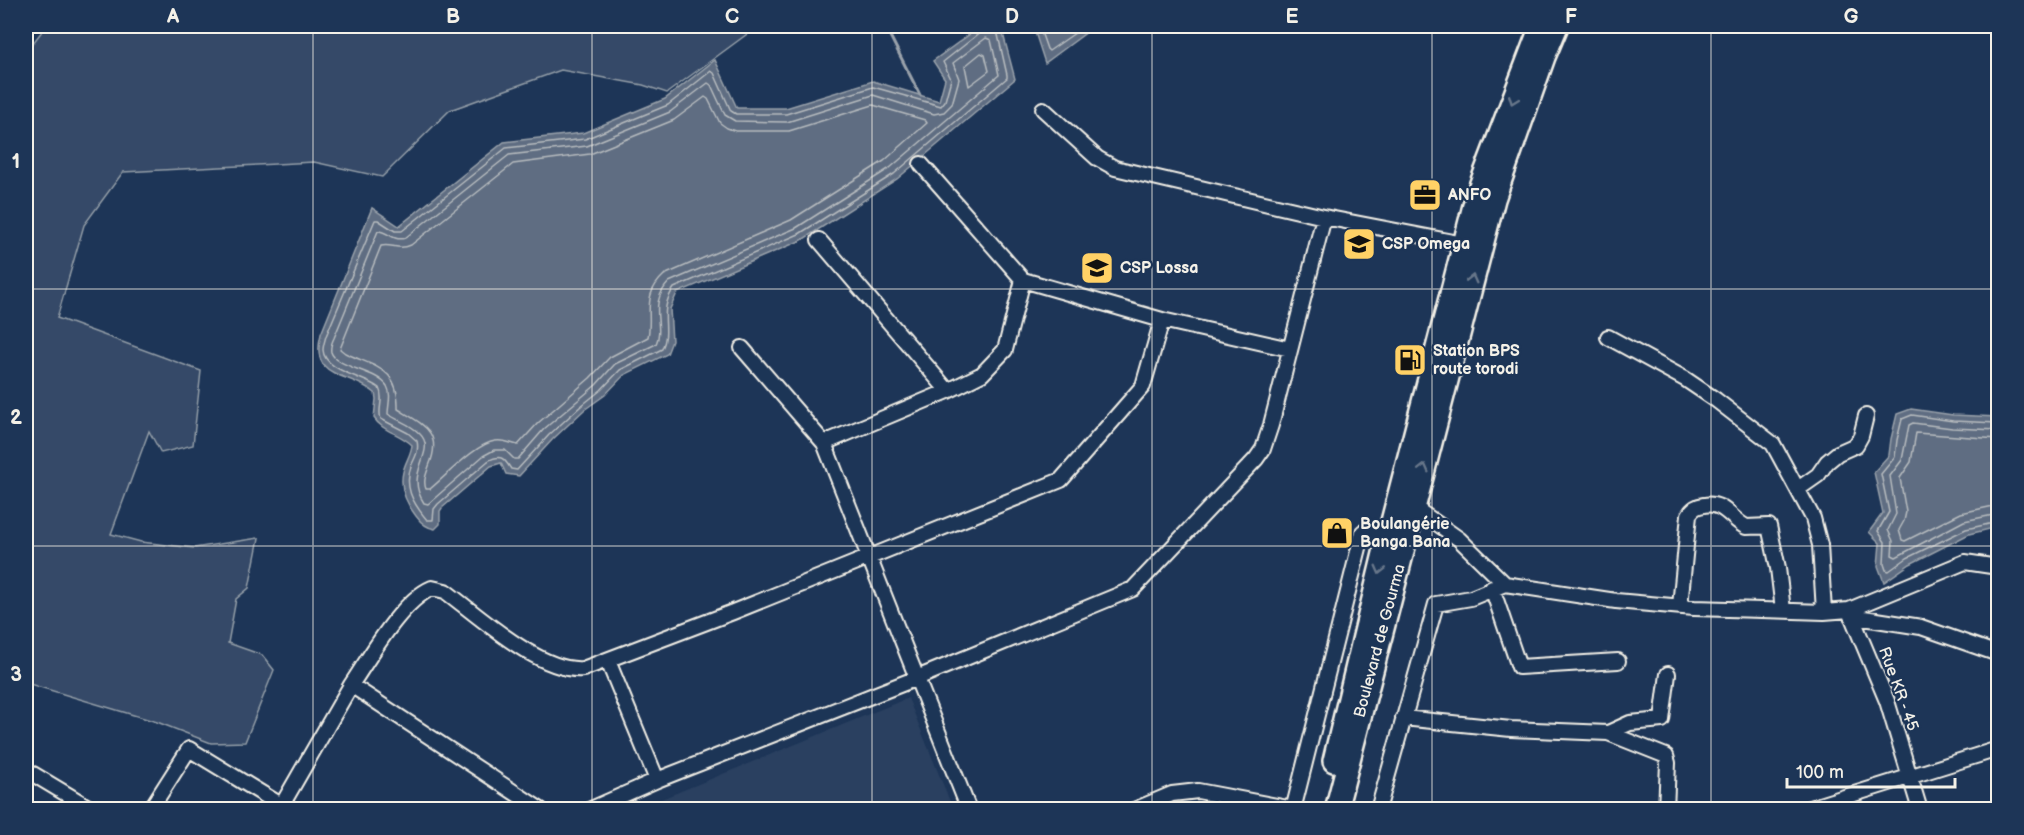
<svg xmlns="http://www.w3.org/2000/svg" width="2024" height="835" viewBox="0 0 2024 835" font-family="'Balsamiq Sans',sans-serif">
<style>
.built{fill:#2a4060}
.green{fill:#354a67;stroke:#949ea8;stroke-width:1.5}
.water{fill:#5e6d82;stroke:#9aa2ab;stroke-width:1.5}
.lines{fill:none;stroke-linecap:round;stroke-linejoin:round}
.shore{stroke:#b8bcbf;stroke-width:1.5}
.stream{stroke:#9aa2ab;stroke-width:3}
.minor-casing{stroke:#f4f1e8;stroke-width:18}
.trunk-casing{stroke:#f4f1e8;stroke-width:26}
.minor{stroke:#1d3557;stroke-width:14}
.trunk{stroke:#1d3557;stroke-width:21}
.oneway{stroke:#68778a}
.grid{fill:none;stroke:#f4f1e8;stroke-width:1.5;stroke-opacity:0.55}
.labels{text-anchor:middle;dominant-baseline:central;stroke-width:4.5;stroke-linejoin:round;paint-order:stroke}
.poi-label{font-size:16px;font-weight:bold;fill:#f4f1e8;stroke:#1d3557;text-anchor:start}
.street-label{font-size:16px;fill:#f4f1e8;stroke:#1d3557}
.neatline{fill:none;stroke:#f4f1e8;stroke-width:2}
.grid-label{font-size:20px;text-anchor:middle;font-weight:bold;fill:#f4f1e8}
</style>
<rect width="100%" height="100%" fill="#1d3557"/>
<filter id="ink" filterUnits="userSpaceOnUse"><feTurbulence type="fractalNoise" baseFrequency=".0167" numOctaves="2"/><feDisplacementMap in="SourceGraphic" scale="12" xChannelSelector="R" yChannelSelector="G"/><feConvolveMatrix kernelMatrix="1 2 1 2 8 2 1 2 1" color-interpolation-filters="sRGB"/></filter>
<g filter="url(#ink)">
<!-- built -->
<path class="built" d="M908 698 953 809H637L767 756Z"/>
<!-- green -->
<path class="green" d="M46 26H758L667 93 643 85 561 70 450 110 382 177 314 162 123 172 84 225 57 318 201 371 193 445 161 453 149 431 111 534 141 542 194 548 259 538 249 588 236 599 228 643 262 655 274 670 245 742 211 743 157 722 26 683V52Z"/>
<!-- water -->
<path class="water" d="M981 26H1001L1015 79 897 179 802 240 677 293 670 309 672 341 667 354 624 375 605 395 584 410 553 439 519 476 506 474 501 463 491 466 442 508 440 511V524L435 529C427 528 421 523 416 516 406 503 399 489 403 472 405 462 411 455 412 445 401 434 382 431 374 418L376 399 375 393C349 371 309 381 321 334L372 208 399 226 504 142 583 133 665 99 715 60 737 108H786L873 81 939 101 945 79 933 61Z
M1033 26H1095L1045 63Z
M1911 409 1953 415 1998 417V527L1969 534 1910 564 1884 582 1878 566 1880 543 1869 532 1883 513 1874 472 1889 455 1891 439 1897 414Z"/>
<g class="lines">
<!-- shore -->
<path class="shore" d="M984 26 981 32 943 62 951 79 945 101 941 106 873 87 786 114H736L731 111 714 73 711 71 668 105 585 139 506 148 402 231H395L378 220H375L326 336C325 340 323 346 323 350 324 371 365 377 379 388 385 399 377 409 381 419L408 433 417 441C419 450 416 456 412 464 403 486 412 502 427 520H433L434 509 438 504 488 461C501 454 504 458 511 469L517 470 549 435 581 406 601 390 620 370 662 349C672 328 657 312 674 288L799 234 894 174 1007 78V75L996 26
M1039 26 1047 49 1049 51 1085 26
M986 38 991 40 999 75 890 168 796 228 669 282C647 305 665 325 656 344L615 364 596 385 544 429 518 459H514L505 450H494L483 456 428 504 424 503C403 472 438 452 420 434 411 424 398 421 388 414 388 405 392 395 387 386 377 370 336 368 331 352 330 347 332 342 334 338L378 231C388 231 393 242 405 238L509 155 587 146 670 112 708 83 711 85 725 115 735 121 787 122 873 95 934 114 944 112 952 104 959 79 953 63Z
M981 53 985 55 989 71 969 86 965 66Z
M705 97 708 99 720 123 727 128 736 131H789L873 105 925 120 927 123 884 161 791 220 664 275C641 296 653 314 648 337L610 357 590 378 538 423 518 445C511 444 504 439 495 441 477 443 446 476 430 489H426C423 481 426 475 429 466 443 432 424 425 398 409 399 368 377 368 345 353L340 349 381 246C391 243 398 251 411 245L513 164 590 154 674 120Z
M1998 423 1953 421 1912 415 1902 419 1897 440 1895 457 1881 474 1889 512 1878 531 1885 542 1884 564 1886 570 1889 571 1907 558 1966 529 1998 522
M1998 430 1952 428 1913 423 1909 425 1902 460 1890 476 1896 514 1888 530 1893 541 1892 555 1896 557 1964 521 1998 514
M1998 439 1916 433 1911 462 1900 478 1906 512 1904 521 1899 530 1902 540 1905 541 1961 513 1998 505"/>
<!-- stream -->
<path class="stream" d="M885 26 920 95"/>
<defs>
<path id="minor" d="M1043 109 1097 158 1115 168 1324 217 1464 244
M921 164 1023 280 1162 320 1290 349
M819 240 948 391
M1608 337 1685 379 1716 400 1773 444 1813 518 1820 545 1824 612
M742 348 824 443 969 810
M824 443 948 391 982 374 1005 350 1023 280
M1798 489 1818 475 1827 462 1838 453 1856 445 1861 436 1866 416
M1415 508 1459 539 1505 584
M1492 588 1519 667 1618 661
M1680 606 1689 515C1693 508 1697 506 1704 505 1723 501 1732 520 1746 527L1769 526 1778 568 1783 610
M1849 610 1887 701 1920 810
M1851 616 1921 627 1998 654
M608 661 657 780
M351 685C370 657 401 601 432 588L445 591C479 616 540 673 583 669L733 612 1061 480 1143 386 1162 320
M1403 718 1511 729 1608 733 1666 756 1668 763 1666 810
M1608 733 1630 723 1662 720 1668 674
M33 774 93 810
M282 805 351 685 541 810
M150 810 189 749 289 810
M589 810 657 780 917 678 1133 589 1256 459 1263 449 1271 425 1324 217
M1134 810 1172 794 1198 791 1293 809
M1293 810 1363 532 1388 537
M1378 810 1436 604 1471 598 1505 584 1616 601 1694 608 1824 612 1849 610 1965 562 1998 567
M1803 810 1998 749"/>
<path id="trunk" d="M1334 761 1388 537 1477 194 1541 26
M1336 810 1494 199 1544 57 1557 26"/>
</defs>
<!-- minor casing -->
<use href="#minor" class="minor-casing"/>
<!-- trunk casing -->
<use href="#trunk" class="trunk-casing"/>
<!-- minor -->
<use href="#minor" class="minor"/>
<!-- trunk -->
<use href="#trunk" class="trunk"/>
</g>
<!-- one-way arrows -->
<defs><path id="oneway-chevron" d="M-2-3.5L2.5 0L-2 3.5" fill="none" stroke-width="1.6" stroke-linecap="round" stroke-linejoin="round" transform="scale(1.5)"/></defs>
<g class="oneway">
<use href="#oneway-chevron" transform="translate(1513 100) rotate(111)"/>
<use href="#oneway-chevron" transform="translate(1472 279) rotate(-76)"/>
<use href="#oneway-chevron" transform="translate(1424 468) rotate(-76)"/>
<use href="#oneway-chevron" transform="translate(1380 570) rotate(104)"/>
</g>
</g>
<!-- grid -->
<path class="grid" d="M313 26V810M592 26V810M872 26V810M1152 26V810M1432 26V810M1711 26V810M26 289H1998M26 546H1998"/>
<!-- icons -->
<defs>
<symbol id="office-square" viewBox="-11 -11 22 22"><rect x="-9" y="-9" width="18" height="18" rx="4" fill="#ffd166" stroke="#1d3557"/><path d="M-6-3h4V-5.5h4V-3h4V5H-6ZM-1-4.5V-3h2v-1.5ZM-6 0V1H6V0Z" fill="#111"/></symbol>
<symbol id="school-square" viewBox="-11 -11 22 22"><rect x="-9" y="-9" width="18" height="18" rx="4" fill="#ffd166" stroke="#1d3557"/><path d="M0-5L7-2L0 1L-7-2ZM-4 1L0 2.5L4 1V4Q0 6-4 4Z" fill="#111"/></symbol>
<symbol id="fuel-square" viewBox="-11 -11 22 22"><rect x="-9" y="-9" width="18" height="18" rx="4" fill="#ffd166" stroke="#1d3557"/><path d="M-5.5-6h7V0h2V4h1.3V-2.5L3-4.5l.8-.8L6-3V5H2.5V1h-1V6h-7ZM-4.2-4.7v3.2H.2V-4.7Z" fill="#111"/></symbol>
<symbol id="shop-square" viewBox="-11 -11 22 22"><rect x="-9" y="-9" width="18" height="18" rx="4" fill="#ffd166" stroke="#1d3557"/><path d="M-5-2.5h2.3a2.7 3.5 0 0 1 5.4 0H5L5.5 6h-11ZM-1.5-2.5h3a1.5 2.3 0 0 0-3 0Z" fill="#111"/></symbol>
</defs>
<g fill-rule="evenodd">
<use href="#office-square" x="1406" y="176" width="38" height="38"/>
<use href="#school-square" x="1340" y="225" width="38" height="38"/>
<use href="#school-square" x="1078" y="249" width="38" height="38"/>
<use href="#fuel-square" x="1391" y="341" width="38" height="38"/>
<use href="#shop-square" x="1318" y="514" width="38" height="38"/>
</g>
<g class="labels">
<!-- poi labels -->
<g class="poi-label">
<text x="1448" y="195">ANFO</text>
<text x="1382" y="244">CSP Omega</text>
<text x="1120" y="268">CSP Lossa</text>
<text x="1433" y="351">Station BPS<tspan x="1433" dy="18">route torodi</tspan></text>
<text x="1360" y="524">Boulangérie<tspan x="1360" dy="18">Banga Bana</tspan></text>
</g>
<!-- street labels -->
<g class="street-label">
<text transform="translate(1380 641) rotate(-75)">Boulevard de Gourma</text>
<text transform="translate(1898 689) rotate(70)">Rue KR - 45</text>
</g>
</g>
<!-- margin -->
<rect width="2024" height="835" fill="none" stroke="#1d3557" stroke-width="66"/>
<!-- scale -->
<path d="M1787 778v9h168v-9" fill="none" stroke="#f4f1e8" stroke-width="3"/>
<text x="1796" y="778" font-size="18" fill="#f4f1e8" stroke="#1d3557" stroke-width="4.5" paint-order="stroke">100 m</text>
<rect x="33" y="33" width="1958" height="769" class="neatline"/>
<g class="grid-label">
<text x="173" y="23">A</text>
<text x="453" y="23">B</text>
<text x="732" y="23">C</text>
<text x="1012" y="23">D</text>
<text x="1292" y="23">E</text>
<text x="1571" y="23">F</text>
<text x="1851" y="23">G</text>
<text x="16" y="168">1</text>
<text x="16" y="424">2</text>
<text x="16" y="681">3</text>
</g>
</svg>
